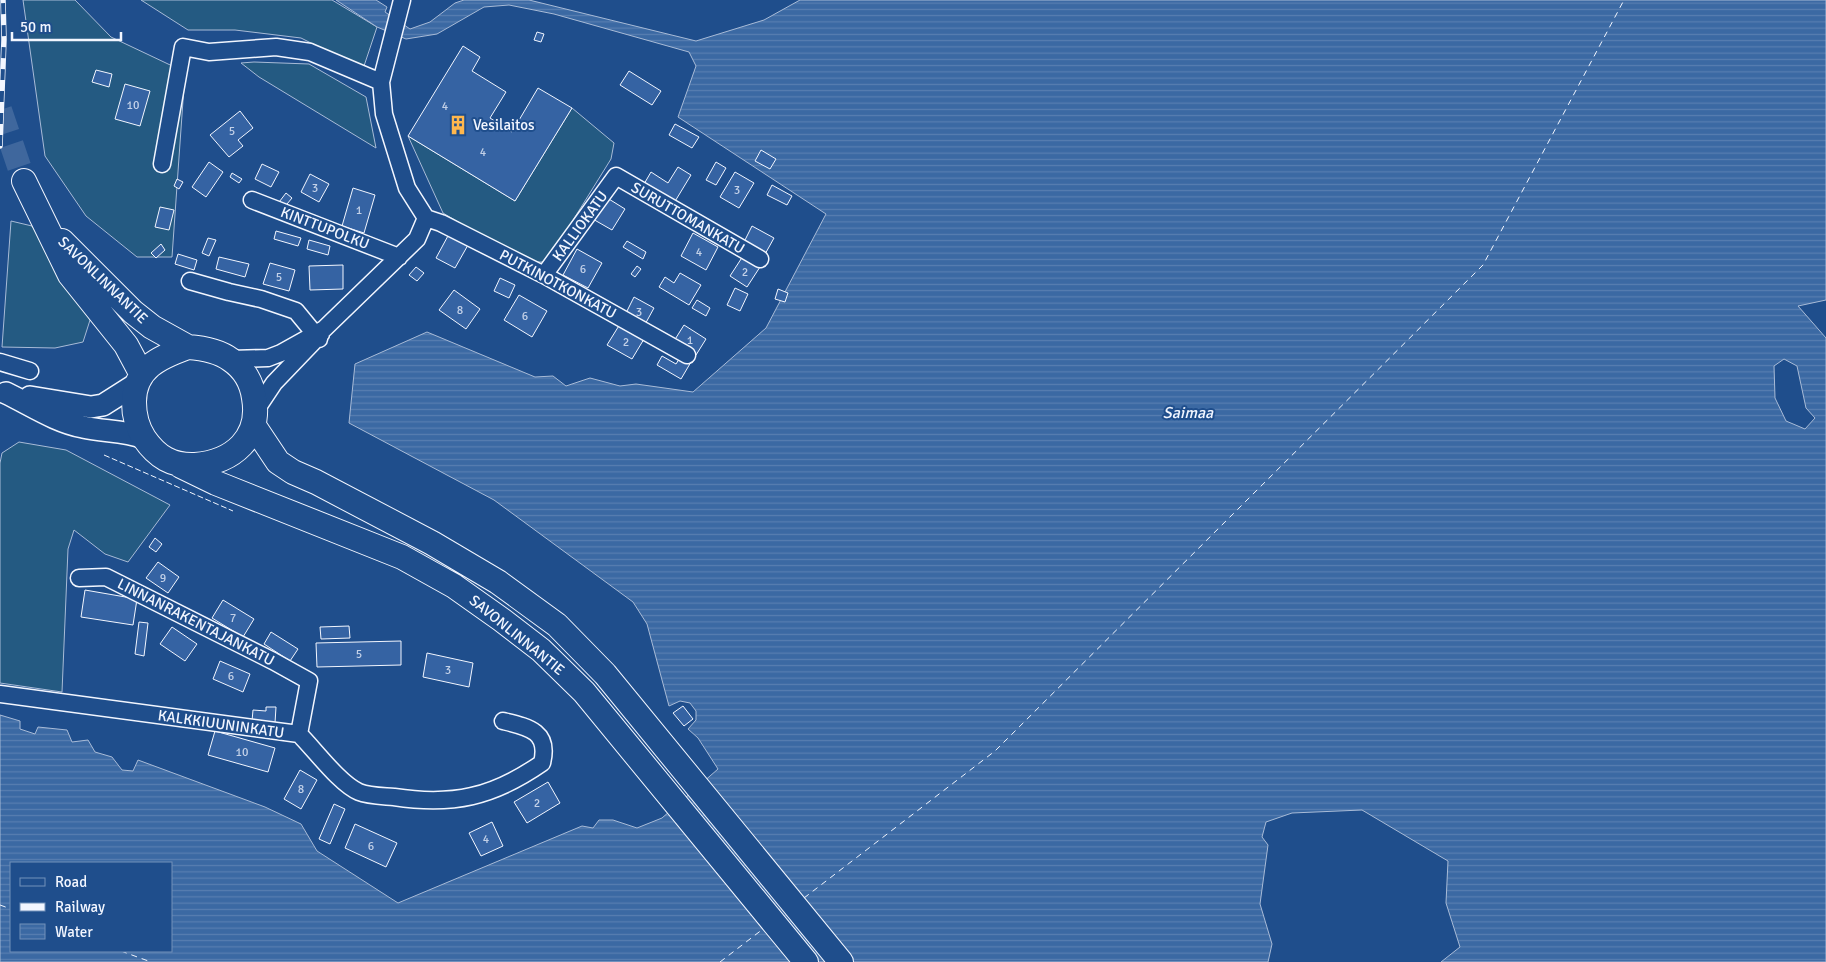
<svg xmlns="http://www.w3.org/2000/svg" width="1826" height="962" viewBox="0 0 1826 962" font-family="Signika,sans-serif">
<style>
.grass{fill:#245a82;stroke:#a8bbd7}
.water{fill:url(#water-rules);stroke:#a8bbd7;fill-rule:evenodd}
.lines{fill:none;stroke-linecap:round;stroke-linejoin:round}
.ferry{stroke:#f2f6ff;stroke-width:1;stroke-dasharray:6 5;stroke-linecap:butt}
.building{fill:#3563a3;stroke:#f2f6ff}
.highway-tunnel{stroke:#3f679d;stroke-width:24;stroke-dasharray:24 12;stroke-linecap:butt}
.minor-casing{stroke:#f2f6ff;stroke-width:19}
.major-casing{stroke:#f2f6ff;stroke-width:24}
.highway-casing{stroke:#f2f6ff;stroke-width:26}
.minor{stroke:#1f4e8c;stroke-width:16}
.major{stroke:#1f4e8c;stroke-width:21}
.highway{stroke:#1f4e8c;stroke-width:24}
.rail-casing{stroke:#f2f6ff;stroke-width:5.5}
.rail{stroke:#1f4e8c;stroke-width:4;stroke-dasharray:11;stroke-linecap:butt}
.fence{stroke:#f2f6ff;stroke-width:1;stroke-dasharray:6 2.5;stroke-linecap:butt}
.labels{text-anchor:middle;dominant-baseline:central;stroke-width:4;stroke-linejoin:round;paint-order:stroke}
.number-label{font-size:12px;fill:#c3d1e8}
.poi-label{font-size:15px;fill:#f2f6ff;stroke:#1f4e8c;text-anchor:start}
.street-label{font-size:15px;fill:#f2f6ff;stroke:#1f4e8c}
.water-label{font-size:16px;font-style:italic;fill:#f2f6ff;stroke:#1f4e8c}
</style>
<defs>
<pattern id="water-rules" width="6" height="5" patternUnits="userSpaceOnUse" patternTransform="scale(1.25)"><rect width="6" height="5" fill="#3b69a3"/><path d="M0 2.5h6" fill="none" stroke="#587fb1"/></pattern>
</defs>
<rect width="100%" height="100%" fill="#1f4e8c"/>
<!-- grass -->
<path class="grass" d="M23 0H75L111 37 185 72 172 257H137L86 216 45 156Z
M141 0H332L377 27 363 69 301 38 235 30H188Z
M254 62 309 64 366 97 376 148 259 77 241 63Z
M572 108 614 143 611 159 552 254 544 262H526L443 213 408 136 515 201Z
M11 221 32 226 91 317 83 342 55 348 2 347Z
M19 442 66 450 170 505 128 562 105 554 74 530 68 549 62 692 0 683V463L2 453Z"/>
<!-- water -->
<path class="water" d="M336 0H376L387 7 385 12 410 29 430 22 455 3 464 0H529L696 41 764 20 800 0H1826V300L1798 306 1826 338V962H1441L1460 947 1446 903 1448 861 1362 810 1292 813 1266 822 1262 837 1268 845 1260 904 1272 944 1268 962H0V715L20 721V729L35 734 38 727 67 730 72 742 88 740 95 752 112 757 122 770 133 771 138 760 265 807 301 824 317 851 398 903 582 826 593 828 599 820H613L637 828 662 818 718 769 698 738 688 729 696 720V711L690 703 680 701 669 706 647 624 633 602 494 500 349 423 355 364 427 332 535 377 553 376 566 386 590 378 620 386 636 384 693 392 766 328 826 214 678 117 696 66 689 52 554 14 509 5 484 7 437 34 406 39 377 27ZM1784 359 1797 366 1806 408 1815 418 1805 429 1786 421 1775 398 1774 366ZM11 863H171V951H11Z"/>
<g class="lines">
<!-- ferry -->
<path class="ferry" d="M804 898 995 751 1483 265 1624 0
M0 905 11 909
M121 951 151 962
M720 962 763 929"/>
</g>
<!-- building -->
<path class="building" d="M537 32 544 34 541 42 534 40Z
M463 46 480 57 472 71 506 92 490 118 512 132 538 88 572 108 515 201 408 136Z
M96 70 112 74 109 87 92 82Z
M629 71 661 91 652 105 620 85Z
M125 84 150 91 140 126 115 119Z
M240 111 253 128 238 140 243 146 229 157 210 135Z
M675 124 699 137 692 148 669 135Z
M761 150 776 159 770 169 755 161Z
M209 162 223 172 206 197 192 187Z
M716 162 726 168 716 185 706 180Z
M262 164 279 172 271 187 255 179Z
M678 167 691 175 674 203 644 184 651 172 668 183Z
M735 172 754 183 739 208 720 197Z
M232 173 242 179 239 183 230 177Z
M310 174 329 184 319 202 301 192Z
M177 179 183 182 179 189 174 186Z
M772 185 792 196 787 205 767 195Z
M353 188 375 195 364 233 342 226Z
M286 193 292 198 282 210 276 206Z
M604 196 625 209 612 230 591 218Z
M160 207 174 210 169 230 155 227Z
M752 226 774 238 764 256 743 244Z
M276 231 301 238 298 246 274 239Z
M693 233 718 247 706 270 681 256Z
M449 234 468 245 455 268 436 258Z
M208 238 216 240 209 256 202 253Z
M309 240 330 246 328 255 307 249Z
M627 241 646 252 643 259 623 247Z
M161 244 165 250 156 258 151 253Z
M577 249 602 263 588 288 563 275Z
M178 254 197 260 194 270 175 264Z
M743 256 760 267 747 287 730 276Z
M219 257 249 264 245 277 216 269Z
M270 263 295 270 289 291 263 284Z
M343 265V289L310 290 309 266Z
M637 266 641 269 635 277 631 274Z
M416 267 424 273 417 281 409 275Z
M680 273 701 285 689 305 659 287 665 277 674 283Z
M500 278 515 285 509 298 494 291Z
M735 288 748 294 740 311 727 305Z
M778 289 788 293 785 302 775 299Z
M454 290 480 309 466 329 439 310Z
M519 295 547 311 532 337 504 320Z
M634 297 654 308 643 328 624 317Z
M697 300 710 308 706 316 692 308Z
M620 324 644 339 632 359 607 345Z
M684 325 706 339 696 355 674 341Z
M662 356 676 364 681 356 691 362 681 379 657 365Z
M155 538 162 544 156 552 149 547Z
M158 562 179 577 168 593 146 578Z
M85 590 137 599 133 625 81 617Z
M223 600 254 619 243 637 212 618Z
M139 622 148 623 144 656 135 654Z
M349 626 350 638 321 639 320 627Z
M172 627 197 644 185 661 160 644Z
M271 632 298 649 290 661 264 644Z
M401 641V665L317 667 316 643Z
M427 653 473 663 469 687 423 677Z
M220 661 250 674 243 692 213 679Z
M683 706 693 719 684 726 673 713Z
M266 707H276L275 723 252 721 253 710 266 711Z
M215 731 275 748 268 772 208 755Z
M300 770 317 780 301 809 284 799Z
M548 782 560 803 527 823 514 802Z
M334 804 345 809 330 844 319 839Z
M492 822 503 846 481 856 469 833Z
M355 824 397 843 386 867 345 848Z"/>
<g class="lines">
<!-- highway-tunnel -->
<path class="highway-tunnel" d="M0 110 24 181"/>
<defs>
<path id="minor" d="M162 164 183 47 209 52 276 47 310 52 381 82
M252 200 399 257
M426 218 441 223 544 275 687 355
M544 275 616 176 760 259
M190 281 229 292 261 299 296 311 319 339
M231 359 268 358 281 353 324 329 417 239 426 218 407 188 384 114 381 82 402 0
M0 362 30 371
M256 410 274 383 321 334
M79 578 106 577 273 661 309 681 299 734
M0 694 299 734C315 750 340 784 359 792 369 796 383 796 394 797 453 806 493 797 542 763 550 731 528 727 503 721"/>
<path id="major" d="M6 393C31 405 56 422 83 427 104 432 124 430 144 438
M30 397 91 407 103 405 136 384"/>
<path id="highway" d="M24 181 70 275 126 345 141 373
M62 241 133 312 152 327 188 347
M188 347C203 348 219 351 231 360 244 369 252 383 254 398 261 438 233 462 195 465 172 466 157 457 144 438 137 427 134 415 134 402 134 368 160 357 188 347Z
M254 426 278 462 293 472 316 482 432 543 498 582 557 625 605 674 841 962
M181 466 216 483 402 557 454 586 502 620 541 650 584 692 806 962"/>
</defs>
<!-- minor casing -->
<use href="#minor" class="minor-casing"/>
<!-- major casing -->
<use href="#major" class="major-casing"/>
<!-- highway casing -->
<use href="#highway" class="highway-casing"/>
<!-- minor -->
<use href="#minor" class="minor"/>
<!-- major -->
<use href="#major" class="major"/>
<!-- highway -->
<use href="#highway" class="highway"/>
<defs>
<path id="rail" d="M0 146 4 39 3 0"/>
</defs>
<!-- rail casing -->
<use href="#rail" class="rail-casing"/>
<!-- rail -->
<use href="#rail" class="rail"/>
<!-- fence -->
<path class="fence" d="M104 455 233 511"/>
</g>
<!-- icons -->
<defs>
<symbol id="building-bare" viewBox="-9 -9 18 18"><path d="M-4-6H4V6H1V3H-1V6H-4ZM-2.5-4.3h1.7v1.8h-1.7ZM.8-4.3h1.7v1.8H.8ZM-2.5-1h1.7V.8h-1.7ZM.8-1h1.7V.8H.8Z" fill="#ffb74d" stroke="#1f4e8c" stroke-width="2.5" paint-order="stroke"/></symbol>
</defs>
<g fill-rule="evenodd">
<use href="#building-bare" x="444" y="111" width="28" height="28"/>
</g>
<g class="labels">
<!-- number labels -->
<g class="number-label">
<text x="133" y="105">10</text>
<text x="445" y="106">4</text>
<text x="232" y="131">5</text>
<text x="483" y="152">4</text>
<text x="315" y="188">3</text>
<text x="737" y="190">3</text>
<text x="359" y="210">1</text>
<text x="699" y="252">4</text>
<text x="583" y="269">6</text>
<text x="745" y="272">2</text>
<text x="279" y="277">5</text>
<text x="460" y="310">8</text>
<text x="639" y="312">3</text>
<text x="525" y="316">6</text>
<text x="690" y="340">1</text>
<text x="626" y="342">2</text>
<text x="163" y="578">9</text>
<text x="233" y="618">7</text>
<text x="359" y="654">5</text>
<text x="448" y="670">3</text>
<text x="231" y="676">6</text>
<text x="242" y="752">10</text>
<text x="301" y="789">8</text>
<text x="537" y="803">2</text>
<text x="486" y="839">4</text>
<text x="371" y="846">6</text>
</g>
<!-- poi labels -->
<g class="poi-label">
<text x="473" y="125">Vesilaitos</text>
</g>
<!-- street labels -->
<g class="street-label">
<text transform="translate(688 218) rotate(30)">SURUTTOMANKATU</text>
<text transform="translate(580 226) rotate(-54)">KALLIOKATU</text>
<text transform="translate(325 228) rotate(21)">KINTTUPOLKU</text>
<text transform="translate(103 280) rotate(44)">SAVONLINNANTIE</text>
<text transform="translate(558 284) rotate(28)">PUTKINOTKONKATU</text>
<text transform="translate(196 622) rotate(27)">LINNANRAKENTAJANKATU</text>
<text transform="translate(517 635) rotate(39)">SAVONLINNANTIE</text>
<text transform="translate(221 724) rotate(8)">KALKKIUUNINKATU</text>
</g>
<!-- water labels -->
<g class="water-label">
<text x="1188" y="413">Saimaa</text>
</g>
</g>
<!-- legend -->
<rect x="10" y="862" width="162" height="90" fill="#1f4e8c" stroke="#7391ba"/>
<rect x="20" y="878" width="25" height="8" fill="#1f4e8c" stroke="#7391ba"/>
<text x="55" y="887" font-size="15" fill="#f2f6ff">Road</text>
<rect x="20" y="903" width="25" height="8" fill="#f2f6ff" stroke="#7391ba"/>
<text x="55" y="912" font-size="15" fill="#f2f6ff">Railway</text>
<rect x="20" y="924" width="25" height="15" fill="url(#water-rules)" stroke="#7391ba"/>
<text x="55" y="937" font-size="15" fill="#f2f6ff">Water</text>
<!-- scale -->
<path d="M12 32v8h109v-8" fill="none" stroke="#f2f6ff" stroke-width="2.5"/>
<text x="20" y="32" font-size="15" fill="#f2f6ff" stroke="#1f4e8c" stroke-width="4" paint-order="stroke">50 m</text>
</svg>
